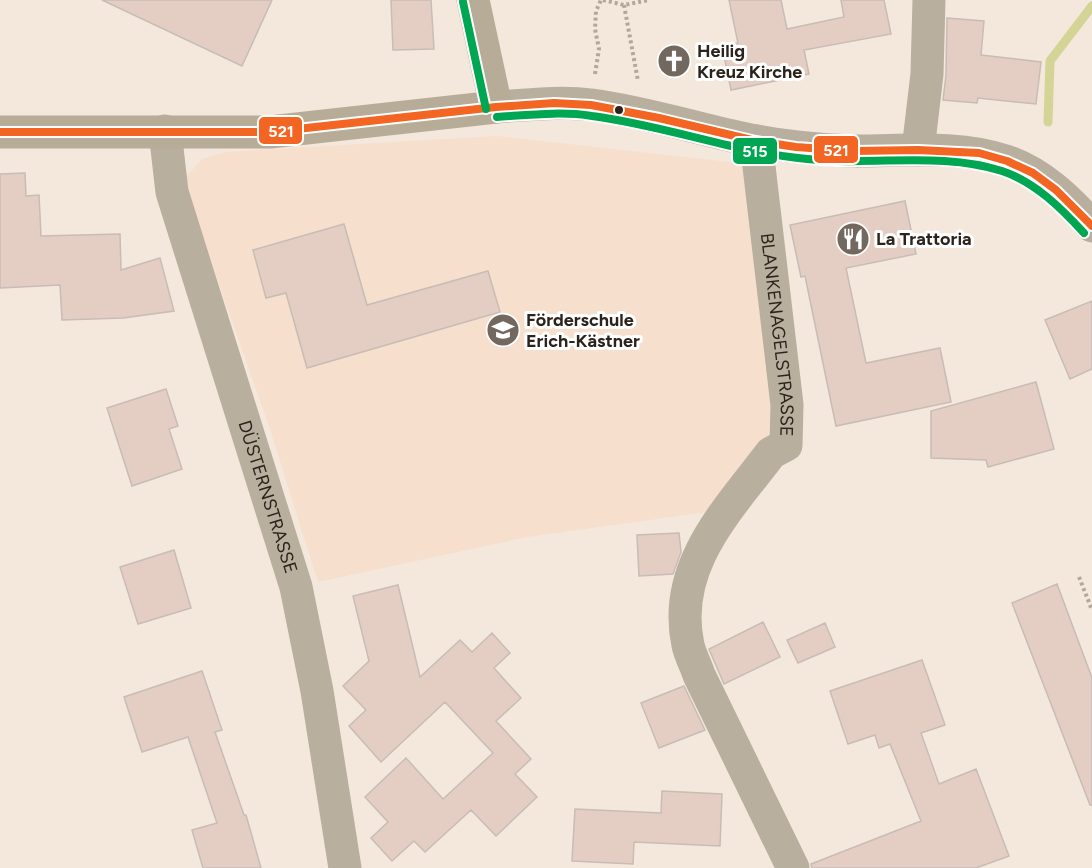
<svg xmlns="http://www.w3.org/2000/svg" width="1092" height="868" viewBox="0 0 1092 868" font-family="Figtree,sans-serif">
<style>
.built{fill:#f6dfcc}
.lines{fill:none;stroke-linecap:round;stroke-linejoin:round}
.stream{stroke:#d5d497;stroke-width:9}
.building{fill:#e4cec3;stroke:#c7bcb6;stroke-width:1.5}
.path{stroke:#b1a89c;stroke-width:4;stroke-dasharray:3 3;stroke-linecap:butt}
.street{stroke:#b8af9e;stroke-width:33}
.secondary{stroke:#b7ac98;stroke-width:33}
.bus-1-casing{stroke:#fff;stroke-width:12}
.bus-2-casing{stroke:#fff;stroke-width:12}
.bus-1{stroke:#f26522;stroke-width:8}
.bus-2{stroke:#00a651;stroke-width:8}
.bus-dot{fill:#2c241c;stroke:#fff;stroke-width:2}
.labels{text-anchor:middle;dominant-baseline:central;stroke-width:6;stroke-linejoin:round;paint-order:stroke}
.poi-label{font-size:18px;font-weight:bold;fill:#2c241c;stroke:#fff;text-anchor:start}
.street-label{font-size:18px;fill:#2c241c;stroke:#fff}
.line-badge{stroke:#fff;stroke-width:2}
.badge-label{font-size:16px;text-anchor:middle;font-weight:bold;fill:#fff}
</style>
<rect width="100%" height="100%" fill="#f4e7dc"/>
<!-- built -->
<path class="built" d="M496 136 748 164 785 428 729 509 527 537 318 582 270 429 201 233 185 202V178L202 159 225 152Z"/>
<g class="lines">
<!-- stream -->
<path class="stream" d="M1048 122 1050 61 1092 6"/>
</g>
<!-- building -->
<path class="building" d="M102 0H272L242 66Z
M391 0H431L434 49 393 50Z
M729 0H781L787 29 844 17 841 0H884L891 34 804 50 809 74 731 90 722 46 738 43Z
M947 18 984 21 981 55 1041 62 1036 104 978 98 977 103 943 100 946 75Z
M25 173 26 196 39 195 41 236 120 234 121 270 160 258 174 311 123 318 62 320 60 285 0 288V174Z
M905 201 916 254 846 268 866 363 940 348 951 402 836 426 805 276 801 277 790 225Z
M344 224 367 305 488 271 500 312 307 368 286 293 266 298 253 250Z
M1092 301V369L1070 379 1045 320Z
M1036 382 1054 449 988 467 986 460 931 458V411Z
M166 389 178 426 169 429 182 469 132 486 107 408Z
M679 533 681 552 673 574 639 576 637 535Z
M174 550 191 608 138 624 120 567Z
M1057 584 1092 678V805H1090L1012 603Z
M398 585 420 677 460 640 472 652 492 633 510 653 494 668 521 698 496 721 531 759 515 774 537 797 496 836 471 810 425 852 414 841 392 861 371 838 388 822 365 797 406 758 443 799 493 753 445 702 381 762 349 726 366 710 343 686 369 661 353 596Z
M763 622 780 657 724 684 709 649Z
M825 623 835 647 798 663 787 640Z
M922 660 945 725 921 733 939 784 976 769 1009 856 976 868H812L811 864 921 821 890 744 879 748 875 735 848 744 830 691Z
M202 671 222 730 215 732 244 815H246L261 868H203L192 830 217 823 188 737 142 752 124 697Z
M684 686 705 730 659 748 641 703Z
M662 791 722 794 720 846 634 842 633 864 572 861 575 809 661 813Z"/>
<g class="lines">
<!-- path -->
<path class="path" d="M603 0 624 5 649 0
M624 5 638 81
M595 74 599 49 595 29 596 11 601 0
M1079 577 1092 610"/>
<!-- street -->
<g class="street">
<path d="M496 107C528 105 560 101 592 105 661 114 727 140 797 147 817 149 837 151 856 151 905 151 959 145 1006 161 1041 173 1068 199 1092 226"/>
<path id="s1" d="M165 131 172 192 296 587 317 691 345 868"/>
<path id="s2" d="M756 141 787 405 786 445 771 453C728 510 671 566 688 645 690 655 696 665 699 675L793 868"/>
<path d="M918 150 927 74 929 0"/>
</g>
<!-- secondary -->
<path class="secondary" d="M0 132H270L496 107 473 0"/>
<defs>
<path id="bus-1" d="M0 132H270L496 107 554 103 591 105 659 118 756 141 796 147 853 151 918 150 979 153 1007 161 1033 173 1056 190 1092 226"/>
<path id="bus-2" d="M463 2 486 109
M497 117C528 115 561 111 592 116 662 125 728 150 798 158 817 160 837 162 857 161 905 161 955 156 1002 171 1035 182 1061 208 1084 233"/>
</defs>
<!-- bus-1 casing -->
<use href="#bus-1" class="bus-1-casing"/>
<!-- bus-2 casing -->
<use href="#bus-2" class="bus-2-casing"/>
<!-- bus-1 -->
<use href="#bus-1" class="bus-1"/>
<!-- bus-2 -->
<use href="#bus-2" class="bus-2"/>
</g>
<!-- icons -->
<defs>
<symbol id="church-disc" viewBox="-11 -11 22 22"><circle r="9.5" fill="#72685f" stroke="#fff"/><path d="M-1.2-6h2.4v3.5h3.3v2.4h-3.3V6h-2.4V-.1h-3.3v-2.4h3.3Z" fill="#fff"/></symbol>
<symbol id="restaurant-disc" viewBox="-11 -11 22 22"><circle r="9.5" fill="#72685f" stroke="#fff"/><path d="M-5-6h1v4h1v-4h1v4h1v-4h1v5L-1.5 .5V6h-2V.5L-5-1ZM5-6V6H3V1.5H1.5Q1.5-4 5-6Z" fill="#fff"/></symbol>
<symbol id="school-disc" viewBox="-11 -11 22 22"><circle r="9.5" fill="#72685f" stroke="#fff"/><path d="M0-5L7-2L0 1L-7-2ZM-4 1L0 2.5L4 1V4Q0 6-4 4Z" fill="#fff"/></symbol>
</defs>
<g fill-rule="evenodd">
<use href="#church-disc" x="655" y="42" width="38" height="38"/>
<use href="#restaurant-disc" x="834" y="220" width="38" height="38"/>
<use href="#school-disc" x="484" y="311" width="38" height="38"/>
</g>
<!-- markers -->
<circle class="bus-dot" cx="619" cy="110" r="5"/>
<g class="labels">
<!-- poi labels -->
<g class="poi-label">
<text x="697" y="51">Heilig<tspan x="697" dy="21">Kreuz Kirche</tspan></text>
<text x="876" y="239">La Trattoria</text>
<text x="526" y="320">Förderschule<tspan x="526" dy="21">Erich-Kästner</tspan></text>
</g>
<!-- street labels -->
<g class="street-label">
<text stroke="none"><textPath href="#s2" startOffset="195">BLANKENAGELSTRASSE</textPath></text>
<text stroke="none"><textPath href="#s1" startOffset="381">DÜSTERNSTRASSE</textPath></text>
</g>
</g>
<g class="line-badge">
<rect x="258" y="116" width="45" height="29" rx="6" fill="#f26522"/>
<rect x="813" y="135" width="46" height="29" rx="6" fill="#f26522"/>
<rect x="732" y="137" width="46" height="28" rx="6" fill="#00a651"/>
</g>
<g class="badge-label">
<text x="281" y="137">521</text>
<text x="836" y="156">521</text>
<text x="755" y="157">515</text>
</g>
</svg>
